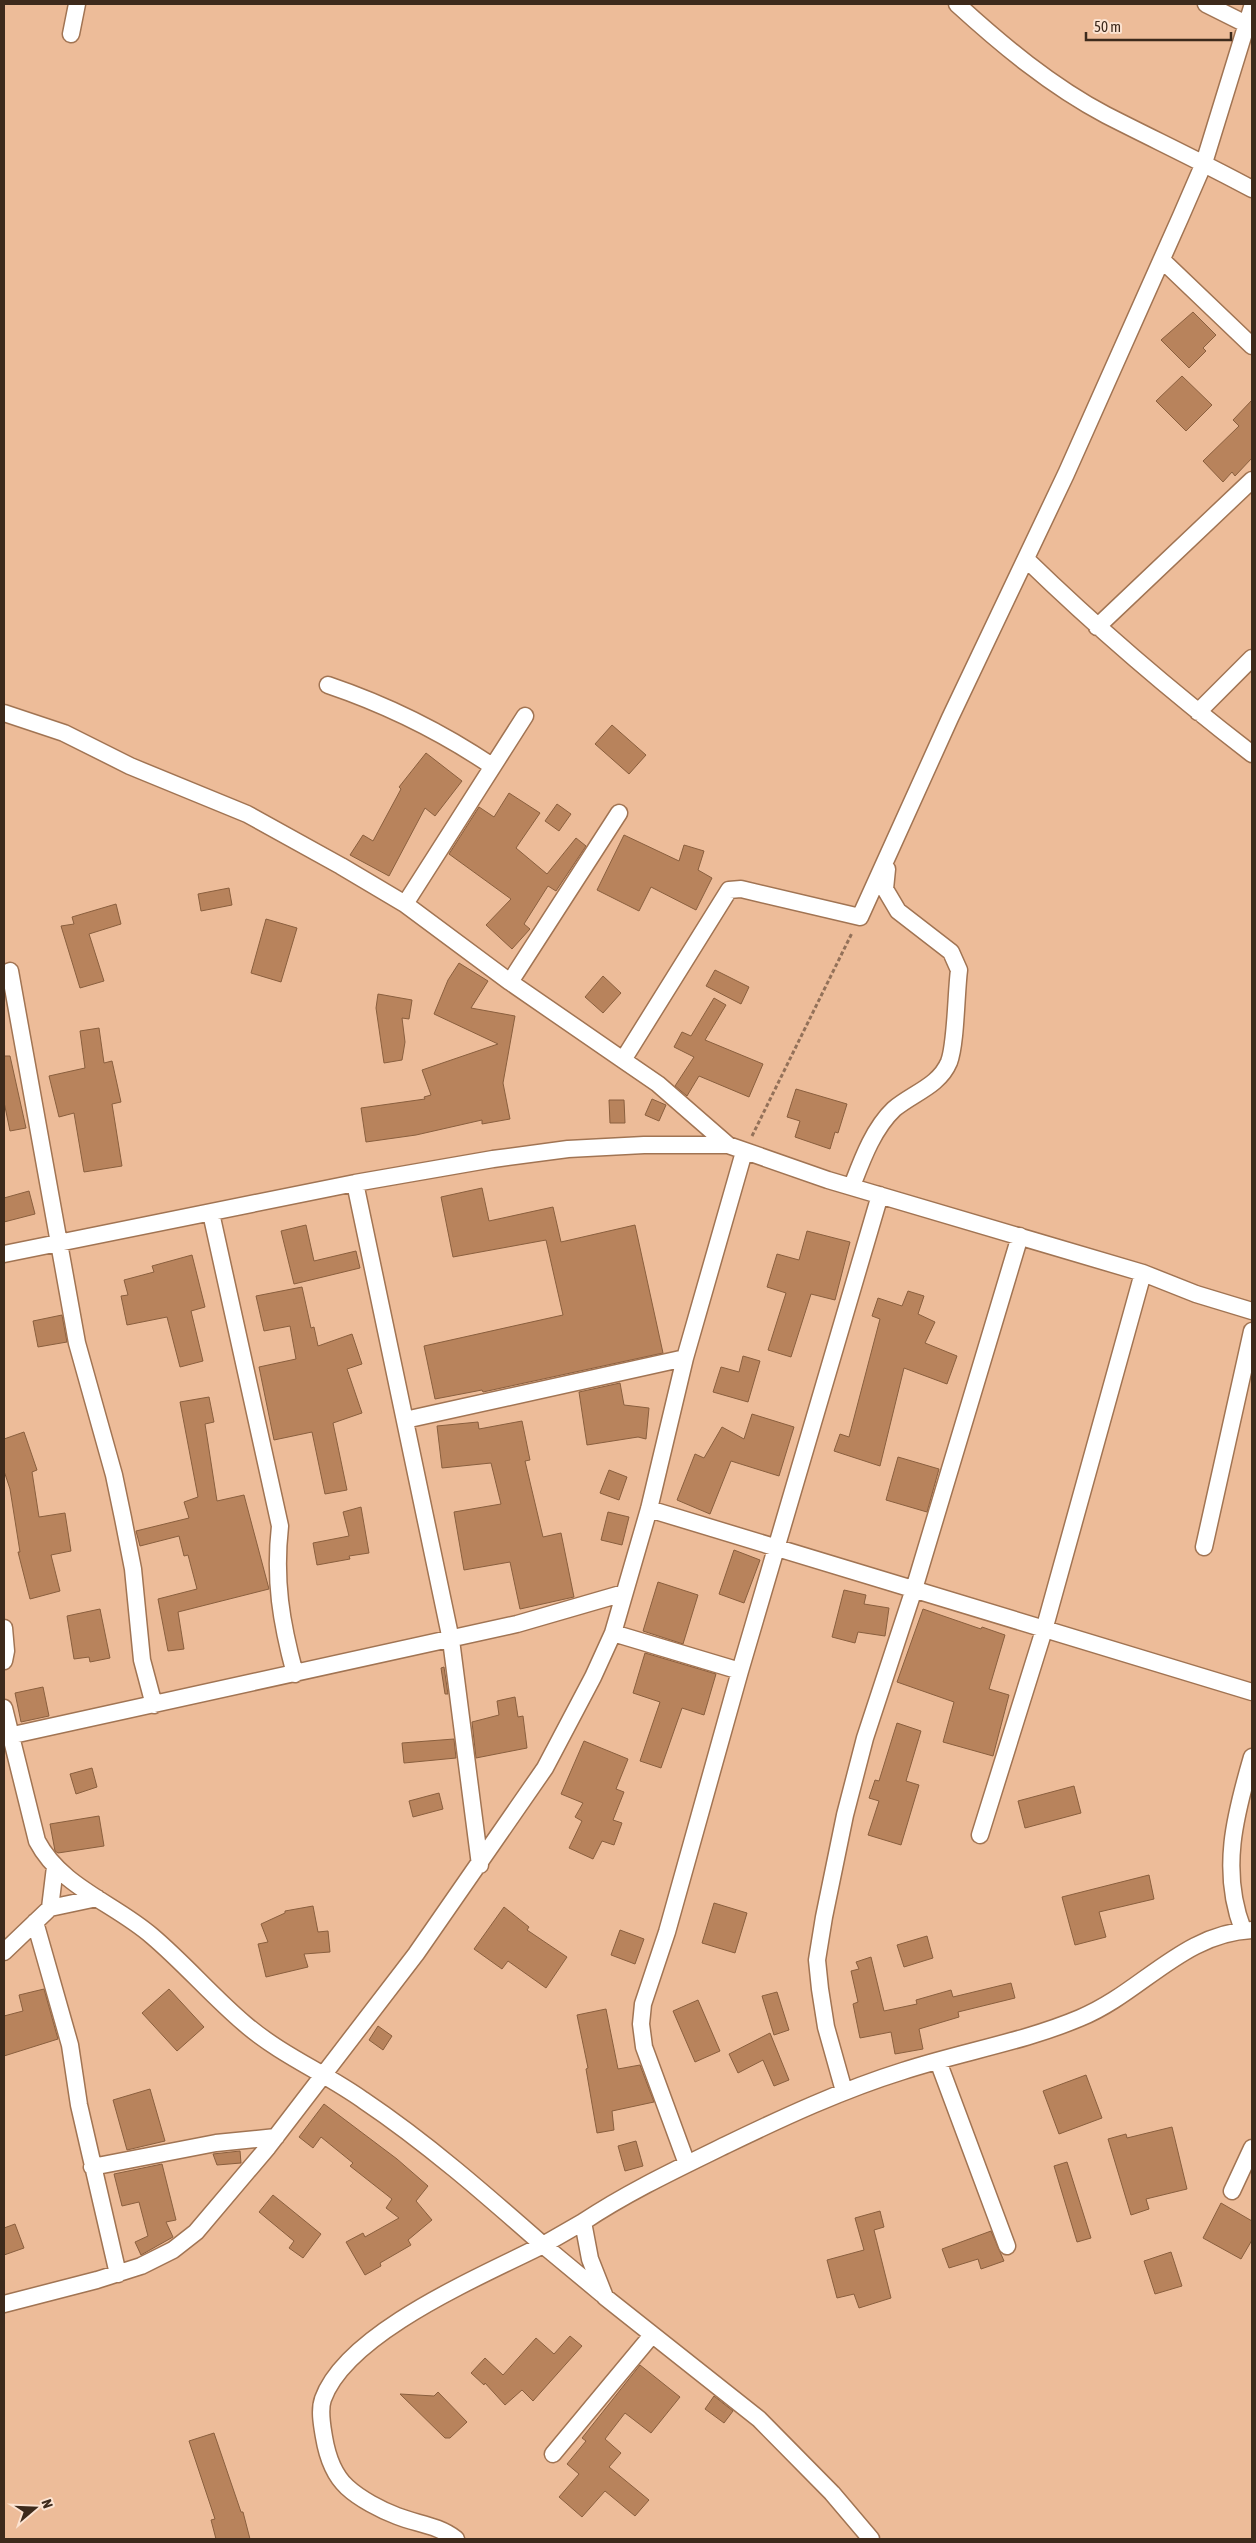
<svg xmlns="http://www.w3.org/2000/svg" width="1256" height="2543" viewBox="0 0 1256 2543" font-family="'Asap Condensed',sans-serif">
<style>
.building{fill:#b8835c;stroke:#8a5f3e}
.lines{fill:none;stroke-linecap:round;stroke-linejoin:round}
.minor-casing{stroke:#a17453;stroke-width:19}
.path{stroke:#937159;stroke-width:3;stroke-dasharray:4 2.5;stroke-linecap:butt}
.minor{stroke:#fff;stroke-width:16}
</style>
<rect width="100%" height="100%" fill="#edbc99"/>
<!-- building -->
<path class="building" d="M1193 312 1216 335 1203 348 1206 351 1189 368 1161 340Z
M1182 376 1212 405 1186 431 1156 401Z
M1252 400V458L1235 476 1232 472 1223 482 1203 461 1239 426 1233 420Z
M612 725 646 755 629 774 595 744Z
M426 753 462 781 435 816 425 808 389 876 350 855 363 835 373 841 401 789 399 787Z
M509 793 540 813 516 848 547 874 576 838 586 846 556 891 548 886 524 924 530 929 512 949 486 925 511 899 449 854 479 807 494 817Z
M557 804 571 814 559 831 545 821Z
M624 835 679 861 684 845 704 851 698 870 712 878 696 910 651 887 639 911 597 890Z
M229 888 232 905 201 911 198 894Z
M116 904 121 924 89 934 104 981 80 988 61 926 74 924 72 917Z
M266 919 297 928 281 982 251 973Z
M459 963 488 981 471 1008 515 1016 503 1083 510 1119 482 1124V1120L416 1135 366 1142 361 1108 425 1099 424 1097 431 1095 422 1070 498 1044 434 1014 448 980Z
M715 970 749 987 741 1004 706 986Z
M603 976 621 993 603 1013 585 997Z
M378 994 412 1000 409 1019 402 1018 405 1042 402 1060 384 1063 376 1008Z
M714 998 726 1005 705 1040 763 1064 749 1097 699 1076 687 1096 675 1086 694 1057 674 1047 682 1032 691 1036Z
M99 1028 104 1063 112 1061 121 1102 112 1104 122 1166 84 1172 74 1113 59 1117 49 1076 85 1068 80 1031Z
M4 1056H10L26 1128 10 1131 4 1102Z
M796 1089 847 1104 838 1133 835 1132 830 1149 795 1137 800 1121 787 1117Z
M652 1099 666 1105 659 1121 645 1115Z
M609 1100H624L625 1123H610Z
M482 1188 489 1221 553 1207 561 1242 635 1225 663 1353 483 1392 482 1390 435 1399 424 1346 563 1315 546 1240 453 1257 441 1197Z
M29 1191 35 1214 4 1222V1198Z
M306 1225 314 1261 356 1251 360 1268 294 1284 281 1231Z
M807 1231 850 1242 835 1300 811 1294 791 1357 768 1350 786 1293 767 1287 777 1254 799 1260Z
M192 1255 205 1307 191 1311 203 1361 180 1367 167 1317 127 1325 121 1296 128 1295 124 1280 154 1272 152 1266Z
M302 1287 311 1328 314 1327 318 1346 352 1334 362 1364 347 1369 362 1413 333 1423 347 1490 325 1494 312 1432 274 1440 259 1367 296 1359 290 1326 264 1331 256 1296Z
M908 1291 924 1296 918 1314 935 1322 925 1343 957 1356 947 1384 904 1368 880 1466 834 1451 840 1434 849 1437 880 1319 872 1316 878 1298 902 1306Z
M62 1315 67 1342 38 1347 33 1321Z
M743 1356 760 1361 748 1402 713 1392 721 1367 739 1372Z
M620 1383 624 1405 649 1408 646 1439 638 1437 587 1445 579 1392Z
M209 1397 214 1422 205 1424 217 1501 244 1495 269 1589 178 1612 184 1649 168 1651 158 1599 197 1589 188 1555 184 1556 179 1536 140 1546 136 1531 189 1518 184 1502 198 1497 180 1402Z
M752 1414 794 1427 779 1476 731 1461 710 1514 677 1500 695 1454 704 1458 722 1427 744 1439Z
M522 1421 530 1460 525 1461 543 1537 561 1533 574 1597 520 1609 510 1562 464 1570 454 1512 501 1504 491 1463 442 1468 437 1426 478 1422 479 1429Z
M24 1432 37 1470 32 1472 39 1517 65 1513 71 1551 51 1555 60 1591 30 1599 18 1552H20L10 1489 4 1471V1439Z
M898 1457 939 1469 927 1512 886 1500Z
M609 1470 627 1477 619 1500 600 1493Z
M361 1507 369 1553 349 1556 350 1559 317 1565 313 1543 349 1536 343 1512Z
M608 1512 629 1517 622 1545 601 1540Z
M734 1550 760 1560 744 1603 719 1594Z
M658 1582 698 1595 683 1644 643 1631Z
M844 1590 866 1595 864 1604 889 1608 885 1636 858 1632 855 1643 832 1637Z
M100 1609 110 1658 90 1662 89 1657 74 1659 67 1616Z
M923 1609 981 1629 982 1627 1005 1635 989 1689 1009 1695 993 1756 943 1742 954 1702 897 1682Z
M645 1653 716 1674 704 1715 682 1708 661 1768 640 1761 660 1702 633 1693Z
M444 1667 448 1694H445L441 1668Z
M43 1687 49 1716 21 1722 15 1693Z
M515 1697 518 1717 523 1716 527 1748 476 1758 472 1722 499 1715 497 1701Z
M897 1723 921 1731 906 1781 919 1785 901 1845 868 1835 879 1801 869 1798 875 1780 879 1781Z
M454 1739 456 1758 404 1763 402 1743Z
M584 1741 628 1759 616 1789 624 1792 613 1820 622 1823 614 1845 602 1841 593 1859 569 1848 582 1821 575 1817 583 1803 561 1794Z
M92 1768 97 1787 76 1794 70 1774Z
M1074 1786 1081 1813 1025 1828 1018 1801Z
M439 1793 443 1809 413 1817 409 1801Z
M99 1816 104 1846 58 1853 55 1851 50 1824Z
M1149 1875 1154 1899 1099 1912 1106 1937 1075 1945 1062 1897Z
M714 1903 747 1913 735 1953 702 1943Z
M313 1906 318 1932 328 1931 330 1952 304 1954 308 1967 266 1977 258 1944 268 1942 261 1924 285 1913V1911Z
M504 1907 529 1927 527 1930 567 1957 546 1988 508 1961 502 1969 474 1949Z
M620 1930 644 1939 635 1964 611 1955Z
M927 1936 933 1958 904 1967 897 1945Z
M871 1957 884 2011 917 2004 916 2000 951 1990 953 1997 1011 1983 1015 1998 958 2012 959 2017 919 2029 923 2049 895 2054 891 2032 860 2038 853 2004 858 2002 851 1971 859 1969 856 1962Z
M44 1989 58 2039 4 2056V2016L23 2011 19 1995Z
M169 1989 204 2027 177 2051 142 2013Z
M777 1992 789 2030 774 2035 762 1996Z
M698 2000 720 2051 695 2062 673 2011Z
M606 2009 618 2069 640 2065 654 2102 612 2111 614 2130 597 2133 586 2069 588 2068 577 2015Z
M378 2026 392 2036 383 2050 369 2040Z
M770 2033 789 2080 774 2086 763 2060 738 2073 729 2054Z
M1086 2075 1102 2118 1059 2134 1043 2091Z
M150 2089 165 2141 127 2150 113 2100Z
M324 2104 397 2159 428 2186 416 2201 432 2220 408 2240 411 2245 380 2263 381 2266 365 2275 346 2242 363 2233 365 2237 399 2218 386 2208 392 2199 350 2166 353 2163 321 2137 313 2148 299 2137Z
M1172 2127 1187 2189 1146 2199 1149 2209 1131 2215 1108 2139 1126 2134 1127 2138Z
M636 2141 643 2166 625 2171 618 2146Z
M240 2151 241 2163 217 2165 213 2154Z
M1067 2162 1091 2238 1077 2242 1054 2166Z
M162 2164 176 2220 166 2222 173 2237 141 2255 135 2242 148 2236 139 2202 122 2206 114 2174Z
M273 2195 321 2234 303 2258 289 2248 294 2241 259 2212Z
M1221 2203 1252 2221V2240L1241 2259 1203 2238Z
M880 2211 884 2227 874 2230 891 2298 859 2308 854 2294 837 2298 827 2260 864 2250 855 2218Z
M15 2224 24 2248 4 2255V2228Z
M991 2231 1004 2261 981 2269 978 2259 949 2268 942 2249Z
M1171 2252 1182 2286 1155 2294 1144 2261Z
M570 2336 582 2346 533 2401 522 2390 505 2405 485 2383 484 2385 471 2373 485 2358 503 2375 536 2338 554 2354Z
M640 2365 680 2397 651 2433 625 2413 605 2439 621 2453 609 2467 649 2500 635 2516 605 2491 582 2517 559 2497 579 2474 567 2464 586 2441 582 2438Z
M438 2392 467 2422 450 2438H445L400 2394 434 2396Z
M714 2396 733 2411 724 2423 705 2409Z
M214 2433 241 2512H243L250 2539H216L211 2520 215 2519 189 2441Z"/>
<g class="lines">
<defs>
<path id="minor" d="M957 4C1002 45 1051 86 1106 115 1155 140 1204 163 1252 189
M1206 4 1252 27
M71 34 77 4
M1162 260 1252 346
M1026 559C1097 628 1173 693 1252 754
M1097 627 1252 480
M328 685C387 705 440 731 492 766
M1198 712 1252 658
M4 713 64 733 130 766 247 814 341 866 405 904 510 982 623 1060 658 1084 728 1145
M405 904 525 716
M10 971 77 1343 114 1475 123 1518 133 1569 142 1660 154 1705
M510 982 619 813
M623 1060 729 890 741 889 860 917 950 718 1066 474 1181 216 1204 163 1252 7
M355 1183 451 1640 480 1865
M852 1186C862 1160 873 1129 894 1109 913 1093 939 1086 949 1062 956 1044 956 993 959 970L951 952 898 911 885 889 887 869
M211 1213 280 1526C274 1580 281 1622 295 1674
M4 1254 355 1183 493 1159 568 1149 644 1145H728L828 1180 1143 1273 1196 1294 1252 1311
M405 1420 685 1358
M649 1509 1252 1692
M1204 1547 1252 1331
M4 1628 6 1651 4 1661
M613 1633 740 1671
M4 1708 37 1841C61 1887 114 1903 152 1936 185 1964 213 1997 245 2024 281 2055 325 2073 363 2100 427 2143 485 2194 543 2245L583 2222
M4 1737 517 1624 624 1593
M980 1835 1044 1630 1143 1273
M50 1908 55 1867
M35 1922 70 2045 79 2105 118 2274
M1243 1930C1220 1871 1235 1815 1252 1757
M4 1952 50 1908 97 1898
M938 2061 1007 2246
M844 2091 826 2027 820 1989 817 1960 824 1917 845 1815 865 1738 914 1589 1020 1236
M687 2164 644 2047 641 2024 643 2004 667 1932 740 1671 880 1195
M92 2167 216 2143 276 2137
M1232 2191 1252 2148
M4 2304 97 2280 141 2266 173 2250 196 2232 268 2147 416 1954 545 1768 593 1677 613 1633 649 1509 685 1358 744 1152
M553 2454 652 2335
M456 2539C438 2525 417 2524 397 2516 381 2510 360 2499 347 2487 333 2474 327 2455 324 2437 322 2425 319 2410 323 2399 347 2332 482 2276 543 2245L602 2294
M871 2539 832 2493 759 2419 605 2297 590 2259 583 2222C628 2192 677 2169 726 2145 784 2117 842 2090 903 2071 961 2052 1023 2042 1080 2018 1141 1993 1183 1933 1252 1930"/>
</defs>
<!-- minor casing -->
<use href="#minor" class="minor-casing"/>
<!-- path -->
<path class="path" d="M752 1136 852 933"/>
<!-- minor -->
<use href="#minor" class="minor"/>
</g>
<!-- border -->
<rect width="1256" height="2543" fill="none" stroke="#3d2a1c" stroke-width="10"/>
<!-- north arrow -->
<g transform="translate(35 2508) rotate(71)" stroke="#fce3d1" stroke-width="4" paint-order="stroke">
<path d="M0-4L9 19L0 12L-9 19Z" fill="#3d2a1c"/>
<text y="-8" font-size="14" font-weight="bold" text-anchor="middle" fill="#3d2a1c">N</text>
</g>
<!-- scale -->
<path d="M1086 32v8h145v-8" fill="none" stroke="#3d2a1c" stroke-width="2.5"/>
<text x="1094" y="32" font-size="15" fill="#3d2a1c" stroke="#fce3d1" stroke-width="4" paint-order="stroke">50 m</text>
</svg>
